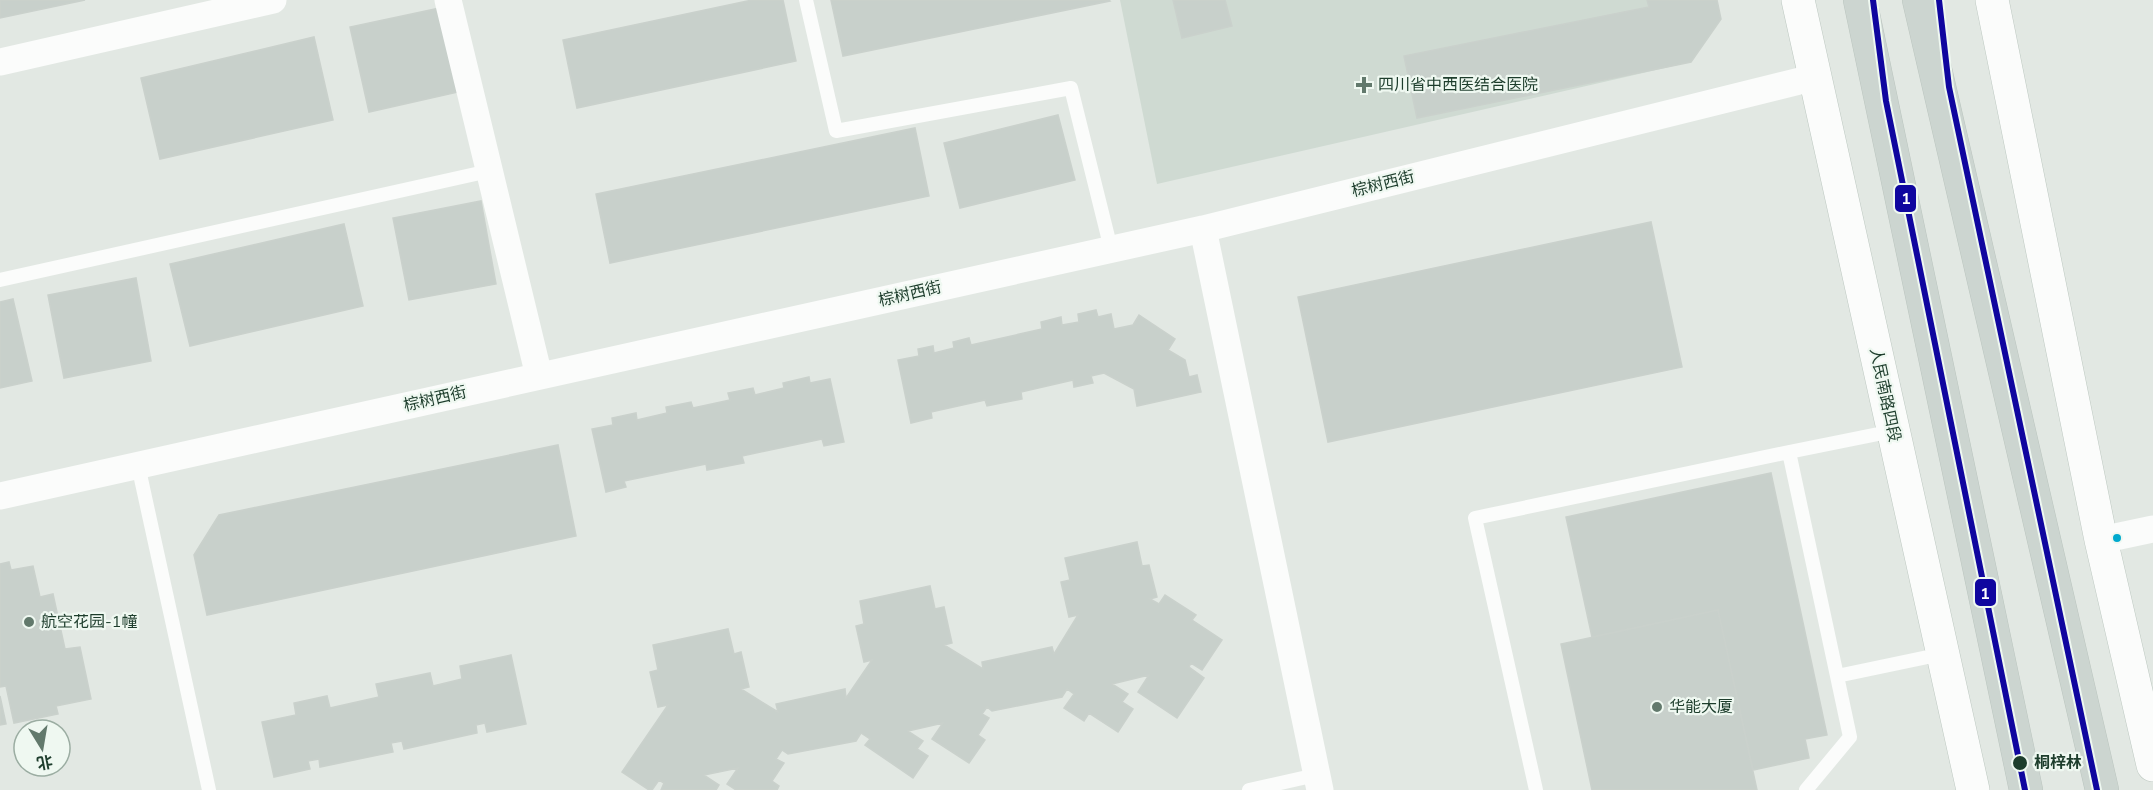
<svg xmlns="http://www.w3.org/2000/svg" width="2153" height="790" viewBox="0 0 2153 790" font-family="'Nunito Sans','Noto Sans SC',sans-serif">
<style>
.built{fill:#cfdad2}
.building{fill:#c8d0cb;stroke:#cad1cc;stroke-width:1.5}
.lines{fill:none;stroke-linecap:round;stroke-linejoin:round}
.secondary-casing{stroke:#bdc8c1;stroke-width:34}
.primary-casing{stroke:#bbc5bf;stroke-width:34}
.lane{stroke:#fbfcfb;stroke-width:14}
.street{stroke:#fbfcfb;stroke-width:27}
.secondary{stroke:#fbfcfb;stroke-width:33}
.primary{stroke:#ccd5d0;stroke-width:33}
.metro-1-casing{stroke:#eff8f1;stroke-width:10}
.metro-1{stroke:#10069f;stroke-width:6}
.poi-dot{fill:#62796c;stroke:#eff8f1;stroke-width:2}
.bus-dot{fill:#00a9ce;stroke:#eff8f1;stroke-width:2}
.stop-dot{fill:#1d3d2c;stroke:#eff8f1;stroke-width:2}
.labels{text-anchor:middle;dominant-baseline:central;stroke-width:4.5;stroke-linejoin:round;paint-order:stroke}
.poi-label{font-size:16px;fill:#1d3d2c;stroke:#eff8f1;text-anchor:start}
.street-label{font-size:16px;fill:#1d3d2c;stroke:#eff8f1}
.stop-label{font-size:16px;font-weight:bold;fill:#1d3d2c;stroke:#eff8f1;text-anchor:start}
.line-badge{stroke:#eff8f1;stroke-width:2}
.badge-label{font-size:16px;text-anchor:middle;font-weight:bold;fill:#fff}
</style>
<rect width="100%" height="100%" fill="#e2e8e3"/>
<!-- built -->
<path class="built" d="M1120 0H1717L1721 19 1691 62 1157 184Z"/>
<!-- building -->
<path class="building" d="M0 0H85L0 18Z
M752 0H783L796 61 577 108 563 40Z
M831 0H1109L1110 1 843 56Z
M1173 0H1225L1232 26 1182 38Z
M1647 0H1717L1721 19 1691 62 1417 118 1404 56 1649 7Z
M440 8 458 92 369 112 350 27Z
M314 37 333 120 160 159 141 78Z
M1058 115 1075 180 960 208 944 143Z
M915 128 929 196 610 263 596 194Z
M481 201 496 284 409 300 393 218Z
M1651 222 1682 367 1328 442 1298 297Z
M344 224 363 306 190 346 170 264Z
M136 278 151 361 64 378 48 295Z
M13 299 32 381 0 388V302Z
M1096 310 1098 317 1111 314 1114 329 1133 325 1139 315 1175 339 1168 350 1185 360 1189 377 1197 375 1201 392 1137 406 1134 389 1104 373 1091 376 1093 383 1074 387 1073 380 1021 392 1022 399 987 406 985 400 931 412 932 418 911 423 898 360 919 356 918 349 933 346 934 353 954 348 953 342 969 338 971 345 1042 329 1041 322 1061 317 1062 325 1079 322 1078 314Z
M809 377 810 383 830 379 844 442 824 446 822 439 742 456 744 463 707 470 706 464 624 481 626 487 606 492 592 429 613 425 612 418 636 413 637 420 667 413 666 407 691 402 693 408 730 400 728 393 753 388 755 395 784 388 783 383Z
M558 445 576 536 207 615 194 555 219 515Z
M1771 473 1827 735 1805 739 1809 758 1753 770 1718 610 1592 637 1566 517Z
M1137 542 1142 566 1149 565 1157 597 1150 599 1159 604 1165 595 1196 615 1192 620 1222 640 1202 670 1191 663 1189 667 1204 678 1177 718 1138 692 1149 675 1112 684 1128 694 1122 702 1133 709 1118 732 1089 713 1084 721 1064 708 1074 694 1067 689 1062 697 992 711 987 707 982 714 989 718 978 735 985 740 969 763 932 739 943 723 908 731 923 741 917 749 928 756 913 778 865 745 870 739 861 733 856 741 788 754 782 750 776 759 784 763 772 781 779 786 777 790H736L727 784 738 768 704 775 719 785 716 790H661L664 783 659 780 652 790H649L622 772 668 705 658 707 650 672 658 670 653 645 728 629 734 654 741 652 749 687 741 689 778 712 776 704 845 689 846 698 872 660 864 662 856 626 864 624 860 601 930 586 935 609 944 607 952 643 944 645 983 669 982 662 1052 647 1054 654 1078 615 1069 617 1061 582 1070 580 1065 558Z
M9 562 11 570 33 566 40 597 53 594 65 649 80 647 91 699 56 706 58 714 14 723 6 686 0 687V564Z
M1718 610 1757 790H1592L1561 644Z
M511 655 526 724 487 732 485 723 476 725 477 733 404 749 402 741 391 743 393 752 320 767 319 759 308 761 310 769 274 777 262 722 296 715 294 703 327 696 330 708 379 697 376 684 430 673 433 686 462 679 460 666Z
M0 696 6 724 0 725Z"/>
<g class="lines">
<defs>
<path id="secondary" d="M1798 0 1973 790
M1992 0 2101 540 2153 765"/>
<path id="primary" d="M1860 0 2026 790
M1919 0 2102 790"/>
</defs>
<!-- secondary casing -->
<use href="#secondary" class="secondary-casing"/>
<!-- primary casing -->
<use href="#primary" class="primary-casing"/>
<!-- lane -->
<path class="lane" d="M806 0 836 131 1071 88 1111 249
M0 280 489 171
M1789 452 1893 431
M138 465 209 790
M1249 790 1316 775
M1536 790 1475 518 1789 452 1837 676
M1806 790 1850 737 1837 676 1942 654"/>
<!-- street -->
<path class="street" d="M448 0 539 376
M0 62 273 0
M1203 229 1320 790
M0 496 1203 229 1816 77
M2101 540 2153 529"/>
<!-- secondary -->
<use href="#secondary" class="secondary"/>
<!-- primary -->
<use href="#primary" class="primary"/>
<defs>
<path id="metro-1" d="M1873 0 1886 101 2025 790
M1939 0 1949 87 2097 790"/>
</defs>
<!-- metro-1 casing -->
<use href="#metro-1" class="metro-1-casing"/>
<!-- metro-1 -->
<use href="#metro-1" class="metro-1"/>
</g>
<!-- markers -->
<g class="poi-dot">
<path d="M1361 76h6v6h6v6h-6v6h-6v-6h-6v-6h6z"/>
<circle cx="29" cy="622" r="6"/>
<circle cx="1657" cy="707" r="6"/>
</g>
<circle class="bus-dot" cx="2117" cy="538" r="5"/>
<circle class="stop-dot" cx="2020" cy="763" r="8"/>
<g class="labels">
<!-- poi labels -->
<g class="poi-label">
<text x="1378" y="85">四川省中西医结合医院</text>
<text x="41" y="622">航空花园-1幢</text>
<text x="1669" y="707">华能大厦</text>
</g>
<!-- street labels -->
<g class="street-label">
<text transform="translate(1383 184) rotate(-14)">棕树西街</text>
<text transform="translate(910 294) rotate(-13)">棕树西街</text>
<text transform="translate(1885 395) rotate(78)">人民南路四段</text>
<text transform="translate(435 399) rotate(-13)">棕树西街</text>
</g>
<!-- stop labels -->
<g class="stop-label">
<text x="2034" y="763">桐梓林</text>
</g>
</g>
<g class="line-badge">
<rect x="1894" y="184" width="23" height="29" rx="6" fill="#10069f"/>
<rect x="1974" y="578" width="23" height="29" rx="6" fill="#10069f"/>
</g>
<g class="badge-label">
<text x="1906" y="204">1</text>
<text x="1985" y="599">1</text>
</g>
<!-- north arrow -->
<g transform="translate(42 748) rotate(169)"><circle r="28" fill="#eff8f1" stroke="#9bada2" stroke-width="1.5"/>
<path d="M0-4.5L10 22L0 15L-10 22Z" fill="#62796c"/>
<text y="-9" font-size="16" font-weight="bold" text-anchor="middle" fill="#1d3d2c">北</text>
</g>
</svg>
